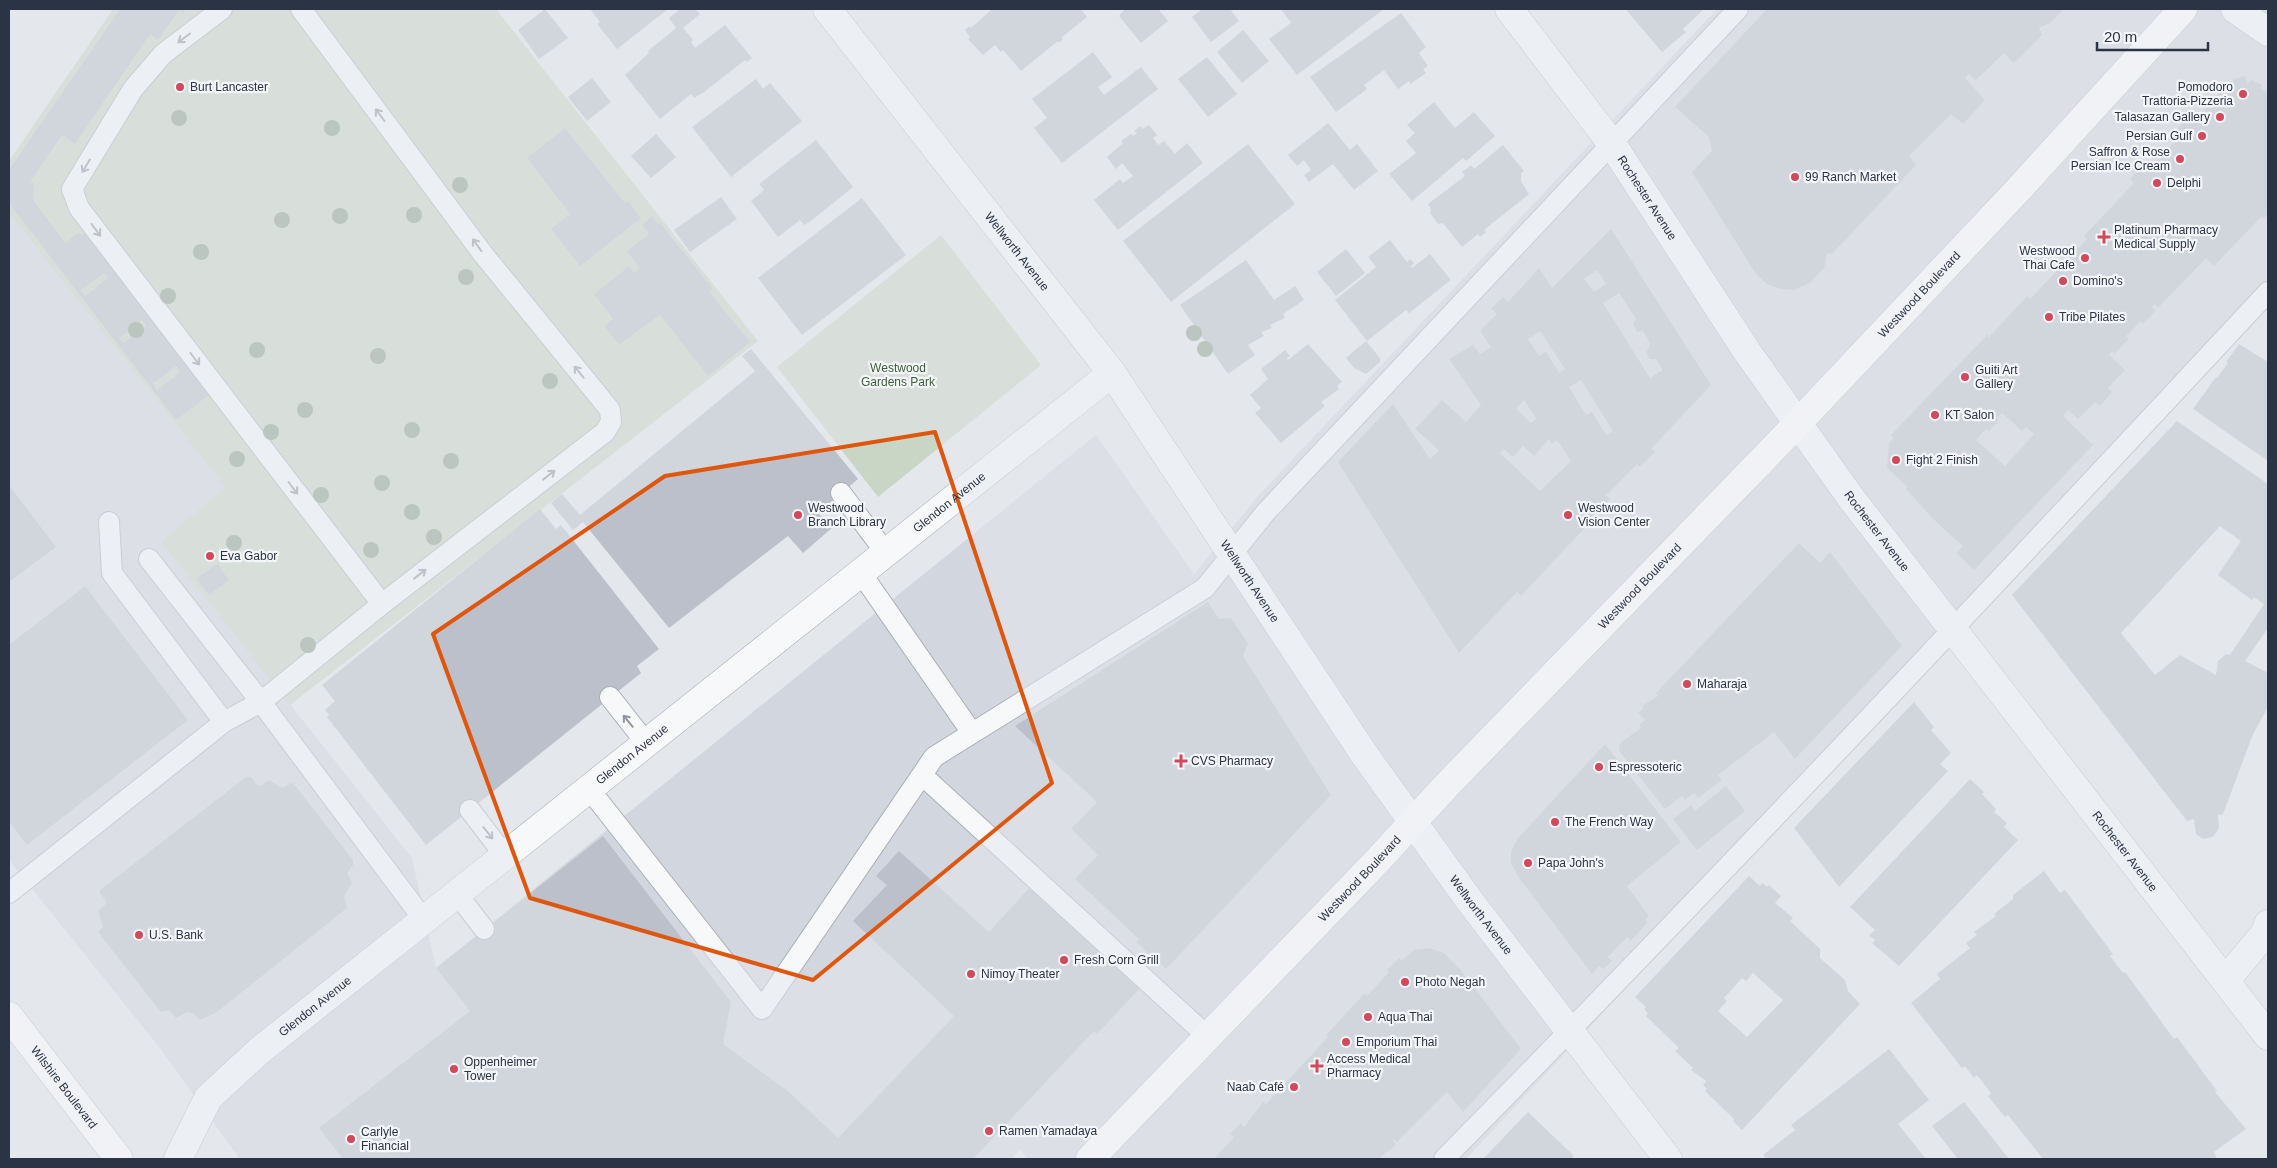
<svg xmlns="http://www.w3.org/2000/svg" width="2277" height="1168" viewBox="0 0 2277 1168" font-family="Arial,sans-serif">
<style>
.built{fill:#d2d6de}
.green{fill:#c9d6c5}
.building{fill:#bbc0ca;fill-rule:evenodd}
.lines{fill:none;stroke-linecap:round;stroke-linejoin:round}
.service-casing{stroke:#a9aeb7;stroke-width:22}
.minor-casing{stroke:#a9aeb7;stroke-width:29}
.secondary-casing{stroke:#a9aeb7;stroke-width:29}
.primary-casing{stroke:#a3abb8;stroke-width:29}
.service{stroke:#f7f8fa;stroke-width:20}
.minor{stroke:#f7f8fa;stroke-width:28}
.secondary{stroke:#fff;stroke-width:28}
.primary{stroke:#fff;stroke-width:28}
.tree{fill:#899d89}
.oneway{stroke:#9196a0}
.marked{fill:none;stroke:#df570f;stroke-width:4;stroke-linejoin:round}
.poi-dot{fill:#d1495b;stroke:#f4f6f9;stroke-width:2}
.labels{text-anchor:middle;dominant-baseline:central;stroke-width:4.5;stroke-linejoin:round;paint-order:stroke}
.poi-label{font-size:12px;fill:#2b3445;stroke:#f4f6f9;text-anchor:start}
.street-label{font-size:12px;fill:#2b3445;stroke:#f4f6f9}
.park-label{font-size:12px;fill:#3f6138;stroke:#f4f6f9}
</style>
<rect width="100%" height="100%" fill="#e4e7ec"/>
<!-- built -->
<path class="built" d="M1717 9H2268V304L1466 1159H1027L1020 1149 1011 1159H240L159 1047 9 860V213L225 487 161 542 412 858 436 968 1096 435 1194 574 1259 495Z"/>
<!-- green -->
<path class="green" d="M113 9H496L758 341 290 705 161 542 225 487 9 213V161Z
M941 235 1041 365 878 497 777 367Z"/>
<!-- building -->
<path class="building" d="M120 9H186L183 13 179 10 158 40 150 34 75 144 62 135 30 182 34 184 33 200 65 243 79 232 81 235 86 232 209 395 176 420 9 203V170ZM104 273 108 278 85 296 81 290ZM142 320 146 326 123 343 119 338ZM176 366 180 372 157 390 153 384Z
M545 9 568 38 539 59 518 30Z
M590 9H668L617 49 597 24 600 22Z
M680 9H695L700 14 683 28 693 40 691 42 695 48 725 25 752 58 747 62 745 60 704 92 694 98 691 94 660 119 625 75 649 53 648 51 676 28 669 18Z
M992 9H1081L1087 17 1062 37 1063 39 1059 43 1058 41 1021 71 1003 50 1001 52 995 45 983 55 968 39 970 37 965 30 970 26 971 28Z
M1125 9H1158L1168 21 1141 43 1119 16Z
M1202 9H1230L1239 21 1211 42 1192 17Z
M1281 9H1384L1297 75 1269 39 1291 23Z
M1628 9H1704L1683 29 1686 32 1662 52 1627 11Z
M1767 9H2061L2062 11 2050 23 2039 28 2042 35 2014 63 2004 53 1976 80 1969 74 1965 78 1985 100 1963 124 1951 114 1909 156 1916 165 1833 253 1827 254 1824 268 1810 283 1794 290 1781 289 1767 284 1756 274 1692 172 1712 151 1709 137 1675 107Z
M1401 13 1426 47 1419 53 1428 66 1423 69 1426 73 1410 84 1409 81 1398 89 1384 70 1364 85 1367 89 1336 112 1310 77Z
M1243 30 1269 61 1242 83 1217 52Z
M1093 52 1112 77 1098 87 1104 95 1141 67 1158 89 1062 163 1034 128 1047 118 1032 99Z
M1207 57 1237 94 1208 117 1178 79Z
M2245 76 2248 84 2251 80 2262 85 2260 88 2268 93V214L2264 218 2262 216 2214 266 2206 258 2158 308 2155 304 2152 307 2156 311 2143 324 2141 321 2126 336 2129 339 2114 354 2112 351 2109 355 2125 370 2108 388 2112 392 2100 406 2095 402 2078 419 2068 410 2063 416 2093 445 1974 570 1956 553 1963 546 1932 518 1906 489 1908 487 1887 468 1889 443 1894 438 1891 435 1987 335 1989 337 2027 296 2030 299 2087 239 2084 236 2134 183 2130 179 2144 164 2149 169 2178 138 2173 133 2195 111 2199 115 2219 93 2229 84H2234L2233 79ZM2002 413 2022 431 2026 427 2034 434 2005 466 1976 440 1986 429 1989 431 1999 420 1997 418Z
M592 78 611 102 587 121 568 97Z
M756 79 763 89 770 83 802 121 731 177 692 127Z
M1434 102 1455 128 1474 112 1495 136 1466 161 1463 158 1412 201 1389 174 1416 153 1406 141 1415 133 1407 125Z
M1328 123 1350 150 1357 144 1378 171 1354 190 1333 164 1309 182 1304 175 1311 170 1304 160 1297 166 1288 155Z
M1149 125 1157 135 1153 138 1158 145 1164 141 1175 154 1187 143 1203 163 1118 230 1094 200 1120 179 1123 183 1133 176 1122 163 1116 169 1107 157 1123 143 1121 141 1131 134 1133 136 1137 133 1134 131 1140 126 1142 129Z
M565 128 625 203 628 201 641 218 580 266 551 229 570 214 527 158Z
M656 134 676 157 651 178 631 156Z
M816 140 853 187 811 221 804 225 800 220 778 237 751 201 764 190 759 184Z
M1248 144 1295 204 1171 302 1123 241Z
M1503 145 1524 171 1521 173V181L1529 194 1484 230 1486 232 1480 237 1478 234 1462 247 1443 223 1438 224 1430 213 1431 209 1428 204 1465 176 1462 172 1471 165 1474 169Z
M721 197 737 219 690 252 674 230Z
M862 198 906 255 802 335 758 278Z
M652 216 658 224 660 223 713 289 709 292 750 342 708 376 660 315 619 345 604 326 613 319 594 294 629 266 634 273 640 268 627 251 649 234 642 225Z
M1611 229 1711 385 1651 449 1655 452 1640 467 1637 464 1608 494 1607 493 1605 494 1610 499 1600 509 1594 506 1595 509 1592 512 1596 516 1521 596 1517 592 1459 653 1338 462 1393 404 1430 459 1439 450 1415 429 1442 400 1466 422 1481 405 1449 359 1473 345 1480 354 1491 347 1480 331 1497 314 1491 309 1503 297 1508 302 1539 268 1552 288ZM1597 270 1606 284 1594 292 1584 279ZM1619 293 1636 319 1633 324 1637 332 1643 331 1650 344 1646 353 1650 359H1656L1663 370 1650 378 1603 303ZM1540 331 1565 369 1559 373 1546 352 1539 356 1528 339ZM1581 380 1613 431 1606 435 1592 412 1586 415 1569 387ZM1524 400 1536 418 1531 423 1516 409ZM1549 439 1552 444 1557 440 1571 461 1540 491 1500 453 1504 449 1513 457 1523 446 1534 456Z
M1390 240 1407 262 1410 259 1414 263 1411 266 1412 268 1430 254 1451 280 1409 313 1406 310 1367 341 1335 300 1376 267 1368 257Z
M1346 249 1365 273 1336 296 1317 272Z
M1246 260 1274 300 1295 286 1304 300 1283 314 1285 318 1270 325 1272 328 1261 332 1264 336 1248 345 1255 355 1228 374 1180 305Z
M1366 341 1380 358V362L1366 374 1354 368 1346 358Z
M1308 344 1342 382 1337 386 1339 389 1321 402 1325 406 1281 443 1255 413 1261 408 1250 395 1268 379 1261 369 1285 350 1290 356 1287 358 1288 360Z
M2239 344 2268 362V461L2193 409 2216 377 2217 378 2228 363 2226 362Z
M751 349 858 479 818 513 832 528 803 553 788 536 669 628 583 522 573 530 551 503 562 494 580 515 755 371 742 356Z
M2177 421 2268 484V628L2245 661 2268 673V707L2253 734 2223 814 2218 815 2219 828 2213 837 2203 839 2196 834 2194 819 2187 821 2012 595ZM2220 526 2241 541 2218 575 2252 600 2254 597 2264 604 2230 655 2226 654 2218 661 2216 675 2180 655 2155 675 2121 633Z
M9 485 56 547 9 582Z
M540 509 556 529 561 525 659 649 637 666 641 673 426 845 327 717 329 715 325 710 335 701 322 685Z
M1799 543 1820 563 1830 552 1902 646 1795 759 1774 732 1718 775 1722 780 1698 798 1694 793 1685 800 1682 796 1665 809 1619 751 1620 743 1641 728 1639 725 1645 720 1638 713 1643 709V705L1658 696 1656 693Z
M217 564 229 580 209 595 196 579Z
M85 586 188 720 27 845 9 821V645Z
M1208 602 1219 619 1231 618 1248 643 1243 656 1331 795 1166 969 1136 942 1139 939 1075 879 1098 855 1071 829 1097 802 1015 726Z
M1914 702 1934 727 1931 730 1951 753 1940 764 1948 771 1839 887 1794 828Z
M1605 744 1681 842 1627 886 1649 916 1645 920 1648 922 1631 941 1627 937 1608 957 1612 961 1603 969 1599 966 1592 974 1519 878 1511 863V852L1518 838Z
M246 777H251L256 784 261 786 269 780 282 788 290 783 294 784 353 860V865L347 873 352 883 344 896 347 908 217 1012 200 1020 193 1013 187 1012 176 1018 169 1010 161 1012 98 932 103 927 98 911 106 904 105 899 100 894V890Z
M1970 779 1984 792 1982 794 1996 809 1994 812 2007 823 2004 827 2018 840 1899 966 1872 943 1875 940 1869 935 1875 930 1850 907Z
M1726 786 1745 811 1697 850 1673 819 1691 805 1695 811Z
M603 836 731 1002 723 1044 789 1092 838 1138 954 1016 853 921 887 885 876 876 899 851 989 932 1031 886 1140 988 1097 1034 1094 1031 973 1159H343L319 1128 470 1011 436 968Z
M2044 871 2060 893 2065 890 2113 954 2110 956 2123 973 2125 972 2174 1039 2177 1037 2217 1091 2215 1092 2246 1129 2214 1152 2217 1159H2043L2008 1115 2005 1117 1988 1096 1991 1093 1977 1075 1974 1078 1965 1066 1962 1068 1911 1003 1940 979 1937 974 1970 948 1966 943 1977 935 1974 932 1996 916 1994 914 2013 899V895Z
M1749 876 1760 886 1762 883 1767 887 1769 885 1781 896 1775 903 1793 918 1790 921 1820 949V958L1845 980 1848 991 1860 1004 1742 1130 1733 1121 1734 1119 1705 1091 1707 1089 1703 1085 1706 1081 1691 1070 1693 1068 1675 1051 1679 1048 1646 1016 1648 1014 1644 1009 1646 1007 1635 997ZM1753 973 1783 1000 1747 1037 1718 1011 1727 1001 1724 998 1742 978 1746 981Z
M1429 948 1444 953 1460 969 1521 1049 1463 1112 1447 1092 1397 1142 1392 1138 1396 1145 1378 1159H1214L1234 1137 1230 1134 1241 1123 1244 1127 1263 1102 1266 1104 1328 1037 1326 1035 1365 993 1367 996 1389 972 1387 970 1399 958 1402 960 1414 950Z
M1889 1049 1929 1100 1898 1124 1926 1159H1767L1763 1155 1795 1130 1791 1125Z
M1964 1102 2009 1159H1958L1932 1126Z
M1528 1112 1574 1156 1571 1159H1483Z"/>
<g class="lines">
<defs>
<path id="service" d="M222 9 163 54 133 89 72 189 79 208 382 604
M841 493 886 553
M149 559 261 702 424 920
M861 573 972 733
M610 697 647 744
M224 722 261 702 382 604 605 432 611 422 610 410 483 254 301 9
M922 775 1207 1036
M590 790 762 1009 934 757 1205 588 1265 513 1738 9
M470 810 505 856
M9 893 224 722 112 573 109 522
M457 894 484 929
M1444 1159C1724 875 1996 584 2268 292"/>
<g id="minor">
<path id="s1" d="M827 9 1112 373 1364 754 1469 900 1668 1159"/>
<path id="s2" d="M1509 9 1612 144 1748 353 1851 498 2268 1036"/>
<path d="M2235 9 2268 32"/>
<path d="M2226 980 2265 933 2268 924"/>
<path id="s3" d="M178 1159 208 1098 259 1051 1112 373"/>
</g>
<g id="secondary">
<path id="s4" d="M1090 1159 1378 860 1446 786 1797 424 2017 191 2183 9"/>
</g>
<g id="primary">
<path id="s5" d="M9 1016 119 1159"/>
</g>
</defs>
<!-- service casing -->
<use href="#service" class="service-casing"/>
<!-- minor casing -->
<use href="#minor" class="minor-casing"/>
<!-- secondary casing -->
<use href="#secondary" class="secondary-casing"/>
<!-- primary casing -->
<use href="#primary" class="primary-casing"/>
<!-- service -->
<use href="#service" class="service"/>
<!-- minor -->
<use href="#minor" class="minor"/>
<!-- secondary -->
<use href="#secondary" class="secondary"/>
<!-- primary -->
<use href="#primary" class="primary"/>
</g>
<!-- trees -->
<g class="tree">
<circle cx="179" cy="118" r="8"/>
<circle cx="332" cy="128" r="8"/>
<circle cx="460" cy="185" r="8"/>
<circle cx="414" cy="215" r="8"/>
<circle cx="340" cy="216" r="8"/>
<circle cx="282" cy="220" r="8"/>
<circle cx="201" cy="252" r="8"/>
<circle cx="466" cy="277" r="8"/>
<circle cx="168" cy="296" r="8"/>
<circle cx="136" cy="330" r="8"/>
<circle cx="1194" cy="333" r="8"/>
<circle cx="1205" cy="349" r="8"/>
<circle cx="257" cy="350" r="8"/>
<circle cx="378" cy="356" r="8"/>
<circle cx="550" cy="381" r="8"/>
<circle cx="305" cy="410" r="8"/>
<circle cx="412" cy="430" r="8"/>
<circle cx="271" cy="432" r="8"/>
<circle cx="237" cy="459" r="8"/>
<circle cx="451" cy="461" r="8"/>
<circle cx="382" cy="483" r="8"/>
<circle cx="321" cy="495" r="8"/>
<circle cx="412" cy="512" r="8"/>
<circle cx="434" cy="537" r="8"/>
<circle cx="234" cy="543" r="8"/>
<circle cx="371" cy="550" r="8"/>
<circle cx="308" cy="645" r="8"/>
</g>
<!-- one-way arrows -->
<defs><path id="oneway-shaft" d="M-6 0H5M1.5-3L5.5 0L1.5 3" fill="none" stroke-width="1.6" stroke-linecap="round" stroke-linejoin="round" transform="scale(1.25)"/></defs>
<g class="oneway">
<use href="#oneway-shaft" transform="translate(184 38) rotate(143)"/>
<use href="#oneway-shaft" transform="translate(380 115) rotate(-127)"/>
<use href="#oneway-shaft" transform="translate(86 166) rotate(121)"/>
<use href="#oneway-shaft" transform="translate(96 230) rotate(53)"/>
<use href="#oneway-shaft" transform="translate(477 245) rotate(-126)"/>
<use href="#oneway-shaft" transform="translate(195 359) rotate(53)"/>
<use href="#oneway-shaft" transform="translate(579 372) rotate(-129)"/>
<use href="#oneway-shaft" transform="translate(549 475) rotate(-38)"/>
<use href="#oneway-shaft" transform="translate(293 488) rotate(53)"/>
<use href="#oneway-shaft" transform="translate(420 574) rotate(-38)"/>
<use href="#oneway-shaft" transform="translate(628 721) rotate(-129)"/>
<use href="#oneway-shaft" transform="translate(488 833) rotate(52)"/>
</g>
<!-- marked area -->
<path d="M0 0H2277V1168H0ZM935 432 1052 783 813 980 530 898 433 634 665 476Z" fill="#e4e7ec" fill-opacity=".55" fill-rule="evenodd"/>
<path class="marked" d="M935 432 1052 783 813 980 530 898 433 634 665 476Z"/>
<!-- markers -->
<g class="poi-dot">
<circle cx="180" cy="87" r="5"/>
<circle cx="2243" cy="94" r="5"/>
<circle cx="2220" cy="117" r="5"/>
<circle cx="2202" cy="136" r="5"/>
<circle cx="2180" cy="159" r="5"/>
<circle cx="1795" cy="177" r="5"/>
<circle cx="2157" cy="183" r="5"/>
<path d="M2101.5 229.5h5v5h5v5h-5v5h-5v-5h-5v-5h5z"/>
<circle cx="2085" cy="258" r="5"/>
<circle cx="2063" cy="281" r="5"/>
<circle cx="2049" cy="317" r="5"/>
<circle cx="1965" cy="377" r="5"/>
<circle cx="1935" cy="415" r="5"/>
<circle cx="1896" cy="460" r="5"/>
<circle cx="798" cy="515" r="5"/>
<circle cx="1568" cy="515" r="5"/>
<circle cx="210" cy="556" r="5"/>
<circle cx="1687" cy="684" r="5"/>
<path d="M1178.5 753.5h5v5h5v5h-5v5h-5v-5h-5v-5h5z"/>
<circle cx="1599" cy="767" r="5"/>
<circle cx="1555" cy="822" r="5"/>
<circle cx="1528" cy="863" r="5"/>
<circle cx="139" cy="935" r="5"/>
<circle cx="1064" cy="960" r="5"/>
<circle cx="971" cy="974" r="5"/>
<circle cx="1405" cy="982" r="5"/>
<circle cx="1368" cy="1017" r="5"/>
<circle cx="1346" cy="1042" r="5"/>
<path d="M1314.5 1058.5h5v5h5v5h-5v5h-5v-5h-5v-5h5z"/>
<circle cx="454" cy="1069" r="5"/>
<circle cx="1294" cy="1087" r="5"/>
<circle cx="989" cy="1131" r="5"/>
<circle cx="351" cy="1139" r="5"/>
</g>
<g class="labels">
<!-- poi labels -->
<g class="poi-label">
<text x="190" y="87">Burt Lancaster</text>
<text x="2233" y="87" text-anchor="end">Pomodoro<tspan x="2233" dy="14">Trattoria-Pizzeria</tspan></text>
<text x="2210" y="117" text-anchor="end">Talasazan Gallery</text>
<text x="2192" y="136" text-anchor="end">Persian Gulf</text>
<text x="2170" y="152" text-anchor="end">Saffron &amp; Rose<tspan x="2170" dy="14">Persian Ice Cream</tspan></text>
<text x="1805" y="177">99 Ranch Market</text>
<text x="2167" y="183">Delphi</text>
<text x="2114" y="230">Platinum Pharmacy<tspan x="2114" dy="14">Medical Supply</tspan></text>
<text x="2075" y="251" text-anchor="end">Westwood<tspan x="2075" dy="14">Thai Cafe</tspan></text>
<text x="2073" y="281">Domino's</text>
<text x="2059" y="317">Tribe Pilates</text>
<text x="1975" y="370">Guiti Art<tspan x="1975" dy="14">Gallery</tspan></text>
<text x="1945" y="415">KT Salon</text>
<text x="1906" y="460">Fight 2 Finish</text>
<text x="808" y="508">Westwood<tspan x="808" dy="14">Branch Library</tspan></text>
<text x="1578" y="508">Westwood<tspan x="1578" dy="14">Vision Center</tspan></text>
<text x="220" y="556">Eva Gabor</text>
<text x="1697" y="684">Maharaja</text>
<text x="1191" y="761">CVS Pharmacy</text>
<text x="1609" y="767">Espressoteric</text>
<text x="1565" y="822">The French Way</text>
<text x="1538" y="863">Papa John's</text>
<text x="149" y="935">U.S. Bank</text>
<text x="1074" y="960">Fresh Corn Grill</text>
<text x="981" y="974">Nimoy Theater</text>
<text x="1415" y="982">Photo Negah</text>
<text x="1378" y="1017">Aqua Thai</text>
<text x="1356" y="1042">Emporium Thai</text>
<text x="1327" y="1059">Access Medical<tspan x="1327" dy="14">Pharmacy</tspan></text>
<text x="464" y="1062">Oppenheimer<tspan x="464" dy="14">Tower</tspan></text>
<text x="1284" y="1087" text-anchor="end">Naab Café</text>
<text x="999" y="1131">Ramen Yamadaya</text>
<text x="361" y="1132">Carlyle<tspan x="361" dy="14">Financial</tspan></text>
</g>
<!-- street labels -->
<g class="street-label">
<text stroke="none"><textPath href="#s2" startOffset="234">Rochester Avenue</textPath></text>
<text stroke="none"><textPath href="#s1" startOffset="308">Wellworth Avenue</textPath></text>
<text stroke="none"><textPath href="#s4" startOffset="1198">Westwood Boulevard</textPath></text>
<text stroke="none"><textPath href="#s3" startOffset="1019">Glendon Avenue</textPath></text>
<text stroke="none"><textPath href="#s2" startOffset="639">Rochester Avenue</textPath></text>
<text stroke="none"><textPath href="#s1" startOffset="712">Wellworth Avenue</textPath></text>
<text stroke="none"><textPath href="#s4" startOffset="794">Westwood Boulevard</textPath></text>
<text stroke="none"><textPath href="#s3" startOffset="614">Glendon Avenue</textPath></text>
<text stroke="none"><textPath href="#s2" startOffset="1044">Rochester Avenue</textPath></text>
<text stroke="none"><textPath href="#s4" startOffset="389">Westwood Boulevard</textPath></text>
<text stroke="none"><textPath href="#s1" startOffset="1118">Wellworth Avenue</textPath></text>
<text stroke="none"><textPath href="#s3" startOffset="209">Glendon Avenue</textPath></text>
<text stroke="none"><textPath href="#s5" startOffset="90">Wilshire Boulevard</textPath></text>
</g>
<!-- park labels -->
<g class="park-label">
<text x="898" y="368">Westwood<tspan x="898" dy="14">Gardens Park</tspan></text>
</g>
</g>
<!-- border -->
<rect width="2277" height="1168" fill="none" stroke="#2b3445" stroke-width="20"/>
<!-- scale -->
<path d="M2097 42v8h111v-8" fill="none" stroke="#2b3445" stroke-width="2.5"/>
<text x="2104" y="42" font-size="15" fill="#2b3445" stroke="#f4f6f9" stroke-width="4" paint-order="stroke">20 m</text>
</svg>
